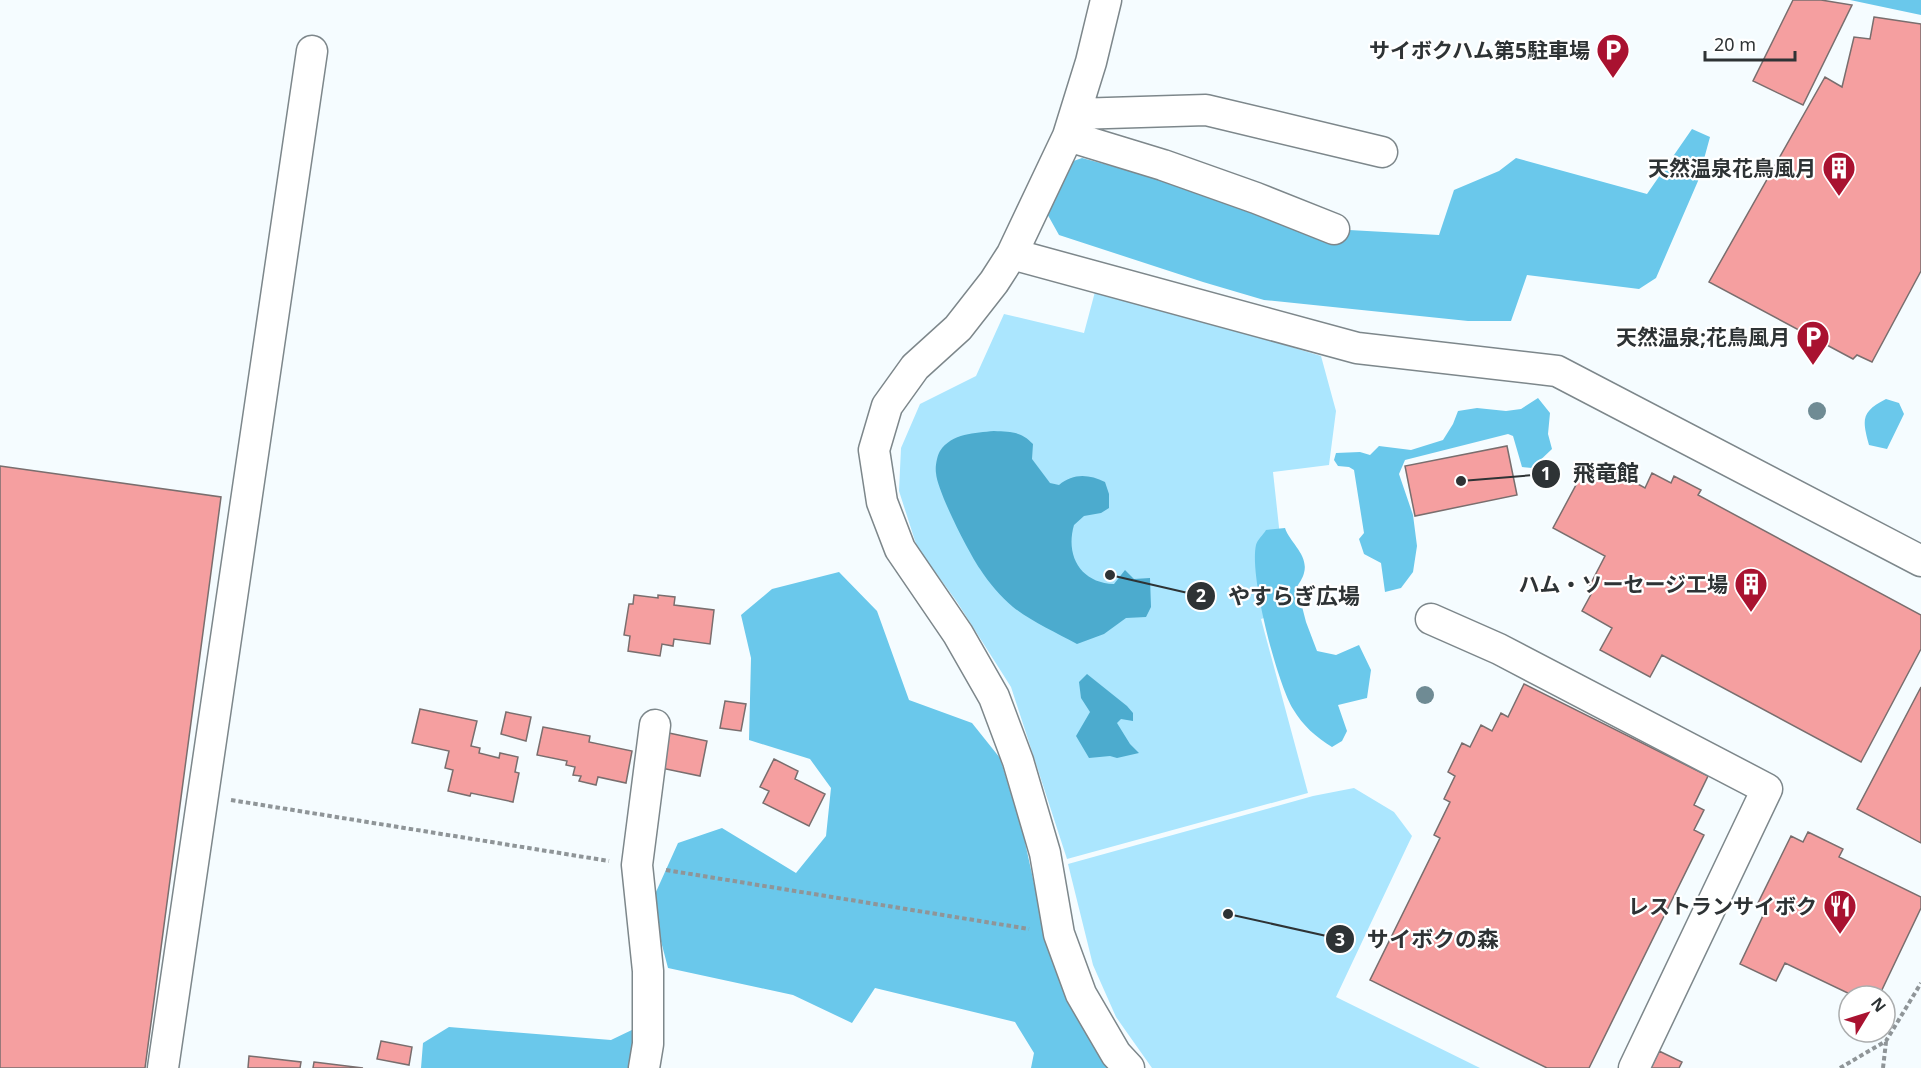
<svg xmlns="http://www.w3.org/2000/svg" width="1921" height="1068" viewBox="0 0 1921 1068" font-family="'Noto Sans','Noto Sans JP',sans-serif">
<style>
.green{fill:#abe6fe}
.forest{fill:#6ac8eb}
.water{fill:#4cabce}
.building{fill:#f59fa0;stroke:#796e6e;stroke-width:1.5}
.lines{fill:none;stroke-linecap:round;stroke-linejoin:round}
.minor-casing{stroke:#7d878b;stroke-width:33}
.path{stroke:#8f9598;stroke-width:4;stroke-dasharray:4.5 3;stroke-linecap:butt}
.minor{stroke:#fff;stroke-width:30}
.tree{fill:#6f8b94}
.labels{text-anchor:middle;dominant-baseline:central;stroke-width:4.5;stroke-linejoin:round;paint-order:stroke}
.poi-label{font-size:21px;font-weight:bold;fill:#2e3335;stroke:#fff;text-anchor:end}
.leader{fill:none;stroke:#2e3335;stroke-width:2}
.callout-dot{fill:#2e3335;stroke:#fff;stroke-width:2}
.mark-label{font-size:18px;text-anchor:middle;font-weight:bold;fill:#fff}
.callout-label{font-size:22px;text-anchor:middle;font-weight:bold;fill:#2e3335;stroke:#fff;stroke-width:4.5;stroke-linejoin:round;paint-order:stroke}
</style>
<rect width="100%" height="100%" fill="#f5fcff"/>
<!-- green -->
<path class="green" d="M1096 288 1321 356 1336 411 1329 465 1273 472 1288 610 1261 619 1308 793 1067 859 1011 687 957 602 917 547 899 491 901 448 920 404 976 376 1004 314 1084 333Z
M1354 788 1394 812 1412 836 1336 997 1480 1068H1152L1116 1017 1093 965 1068 864 1313 796Z"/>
<!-- forest -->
<path class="forest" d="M1850 0H1921V15Z
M1692 129 1710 137 1698 181 1656 278 1639 289 1527 275 1511 321H1468L1264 300 1203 282 1059 235 1045 210 1068 163 1082 158 1349 230 1439 235 1454 190 1499 171 1516 158 1647 194Z
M1538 398 1550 413 1548 434 1552 449 1532 468 1522 467 1513 436 1508 434 1405 460 1399 474 1413 515 1417 546 1413 572 1401 588 1385 592 1381 563 1364 554 1359 539 1364 533 1354 470 1349 467 1338 466 1334 460 1336 453 1360 452 1370 455 1379 446 1411 450 1443 440 1453 424 1458 411 1477 408 1506 411 1521 409Z
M1886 399 1899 403 1904 414 1887 449 1869 445C1862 419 1861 412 1886 399Z
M1285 528C1290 543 1309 555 1304 573 1303 578 1299 583 1297 587L1306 622 1317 651 1336 655 1359 645 1371 670 1367 698 1338 705 1347 731 1342 741 1332 747C1316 737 1303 726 1293 709 1277 682 1249 576 1256 545 1257 540 1263 535 1266 530Z
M839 572 877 611 909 700 972 723 1000 758 1023 833 1049 952 1118 1068H1031L1034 1053 1015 1022 875 988 852 1023 793 995 668 968 651 903 678 843 722 828 796 873 826 836 831 788 810 759 749 740 751 658 741 615 772 589Z
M449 1027 611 1040 636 1028 632 1068H421L423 1043Z"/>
<!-- water -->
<path class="water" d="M994 431C1011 432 1021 431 1033 444L1032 459 1050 483 1059 485C1073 473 1089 474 1105 482L1109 494V508L1101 513 1084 516 1074 525C1065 556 1081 583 1114 584L1125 570 1134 579 1150 578 1151 607 1146 617 1126 618 1104 634 1077 644C1055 632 1032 622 1013 607 1001 597 989 583 980 569 969 553 937 491 936 473 935 467 937 456 940 451 952 433 975 433 994 431Z
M1087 674 1127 706 1133 713V721L1121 719 1117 723 1130 744 1139 753 1117 758 1110 756 1089 758 1076 736 1090 712 1081 698 1079 682Z"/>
<!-- building -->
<path class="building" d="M1793 0H1821L1852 5 1803 105 1753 81Z
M1874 17 1921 24V271L1872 362 1857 355 1853 359 1709 282 1825 77 1842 87 1854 37 1870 39Z
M1507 446 1517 495 1415 516 1405 466Z
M1603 465 1645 488 1652 473 1671 483 1674 476 1701 490 1698 495 1921 615V649L1861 762 1662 655 1650 677 1600 650 1612 628 1582 611 1595 587 1590 585 1605 556 1553 528 1584 470 1597 477Z
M0 466 221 497 145 1068H0Z
M634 595 658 598V595L675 597 674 605 714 610 710 644 674 639 673 646 662 644 660 656 628 651 630 636 624 635 629 604H633Z
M1524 684 1708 776 1694 805 1704 810 1694 830 1704 835 1589 1068H1547L1370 980 1440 838 1434 835 1450 802 1444 799 1455 776 1448 772 1462 743 1470 747 1481 725 1492 731 1501 713 1508 717Z
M1921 687V843L1857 809Z
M725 701 746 704 741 731 720 728Z
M420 709 477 721 471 746 480 748 479 753 499 758 500 753 518 757 515 772 519 773 513 802 471 793 470 796 448 791 453 770 445 768 449 751 412 743Z
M506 712 531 717 526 741 501 734Z
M543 727 590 736 589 742 632 751 626 783 598 777 596 785 579 781 581 776 573 775 575 767 566 765 567 761 537 755Z
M669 733 707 741 700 776 661 768Z
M774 759 798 771 795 779 825 794 809 826 763 803 769 791 760 787Z
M1808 832 1843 849 1839 857 1921 897V908L1879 996H1854L1785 963 1776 981 1740 964 1767 907 1758 903 1791 836 1803 842Z
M381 1041 412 1047 409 1065 377 1059Z
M1659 1051 1682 1062 1679 1068H1651Z
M249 1056 301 1062 300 1068H248Z
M314 1062 363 1068H313Z"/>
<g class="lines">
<defs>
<path id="minor" d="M1106 0 1091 62 1068 136 1012 254 994 282 958 328 915 367 887 406 874 450 882 502 900 549 958 634 994 697 1018 761 1045 853 1059 934 1081 994 1116 1054 1129 1068
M1075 114 1206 110 1382 152
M1068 136 1163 165 1256 198 1334 229
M1012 254 1357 348 1557 371 1921 561
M1431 619 1499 649 1767 789 1634 1068
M163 1068 312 51
M644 1068 648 1044V971L637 865 655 725"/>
</defs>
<!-- minor casing -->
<use href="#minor" class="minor-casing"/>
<!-- path -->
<path class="path" d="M231 800 609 861
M666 870 1029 929
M1840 1068 1886 1041 1921 983
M1883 1068 1886 1042"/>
<!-- minor -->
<use href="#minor" class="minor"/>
</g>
<!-- trees -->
<g class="tree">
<circle cx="1817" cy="411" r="9"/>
<circle cx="1425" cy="695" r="9"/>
</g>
<!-- icons -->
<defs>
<symbol id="parking-pin" viewBox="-11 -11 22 30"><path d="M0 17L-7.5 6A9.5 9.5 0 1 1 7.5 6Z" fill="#a91230" stroke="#fff"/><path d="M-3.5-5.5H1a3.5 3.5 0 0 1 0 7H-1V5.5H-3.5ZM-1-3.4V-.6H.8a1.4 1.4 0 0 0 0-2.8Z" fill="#fff"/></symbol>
<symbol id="building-pin" viewBox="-11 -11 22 30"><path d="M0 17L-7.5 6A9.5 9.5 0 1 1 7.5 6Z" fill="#a91230" stroke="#fff"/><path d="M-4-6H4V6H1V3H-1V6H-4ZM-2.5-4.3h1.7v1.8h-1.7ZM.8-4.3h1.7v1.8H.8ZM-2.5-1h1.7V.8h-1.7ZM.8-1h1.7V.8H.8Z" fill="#fff"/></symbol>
<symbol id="restaurant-pin" viewBox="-11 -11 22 30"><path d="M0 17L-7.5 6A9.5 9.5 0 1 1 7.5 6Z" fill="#a91230" stroke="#fff"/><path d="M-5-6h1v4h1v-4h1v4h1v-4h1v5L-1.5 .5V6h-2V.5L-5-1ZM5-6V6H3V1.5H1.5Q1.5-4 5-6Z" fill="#fff"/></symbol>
</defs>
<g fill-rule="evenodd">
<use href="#parking-pin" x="1594" y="31" width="38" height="52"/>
<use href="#building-pin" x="1820" y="149" width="38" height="52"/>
<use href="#parking-pin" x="1794" y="318" width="38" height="52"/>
<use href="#building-pin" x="1732" y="565" width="38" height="52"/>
<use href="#restaurant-pin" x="1821" y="887" width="38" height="52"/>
</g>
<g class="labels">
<!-- poi labels -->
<g class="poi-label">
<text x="1590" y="50">サイボクハム第5駐車場</text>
<text x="1816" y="168">天然温泉花鳥風月</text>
<text x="1790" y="337">天然温泉;花鳥風月</text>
<text x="1728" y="584">ハム・ソーセージ工場</text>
<text x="1817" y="906">レストランサイボク</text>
</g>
</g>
<!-- callouts -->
<path class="leader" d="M1461 481L1546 474M1110 575L1201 596M1228 914L1340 939"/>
<g class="callout-dot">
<circle cx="1461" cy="481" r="6"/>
<circle cx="1110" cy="575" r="6"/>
<circle cx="1228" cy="914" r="6"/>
<circle cx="1546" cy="474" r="15"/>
<circle cx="1201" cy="596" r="15"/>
<circle cx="1340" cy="939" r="15"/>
</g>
<g class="mark-label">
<text x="1546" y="480">1</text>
<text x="1201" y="602">2</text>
<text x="1340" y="946">3</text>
</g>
<g class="callout-label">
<text x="1606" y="481">飛竜館</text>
<text x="1294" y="604">やすらぎ広場</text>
<text x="1433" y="947">サイボクの森</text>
</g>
<!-- north arrow -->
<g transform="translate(1867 1014) rotate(52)"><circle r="28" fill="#ffffff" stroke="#abadae" stroke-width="1.5"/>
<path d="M0-4.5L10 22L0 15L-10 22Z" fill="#a91230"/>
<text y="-9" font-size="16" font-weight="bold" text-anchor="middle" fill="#2e3335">N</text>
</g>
<!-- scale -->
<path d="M1705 51v9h90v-9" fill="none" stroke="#2e3335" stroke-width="3"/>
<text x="1714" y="51" font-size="18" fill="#2e3335" stroke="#ffffff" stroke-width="4.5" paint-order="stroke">20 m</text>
</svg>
